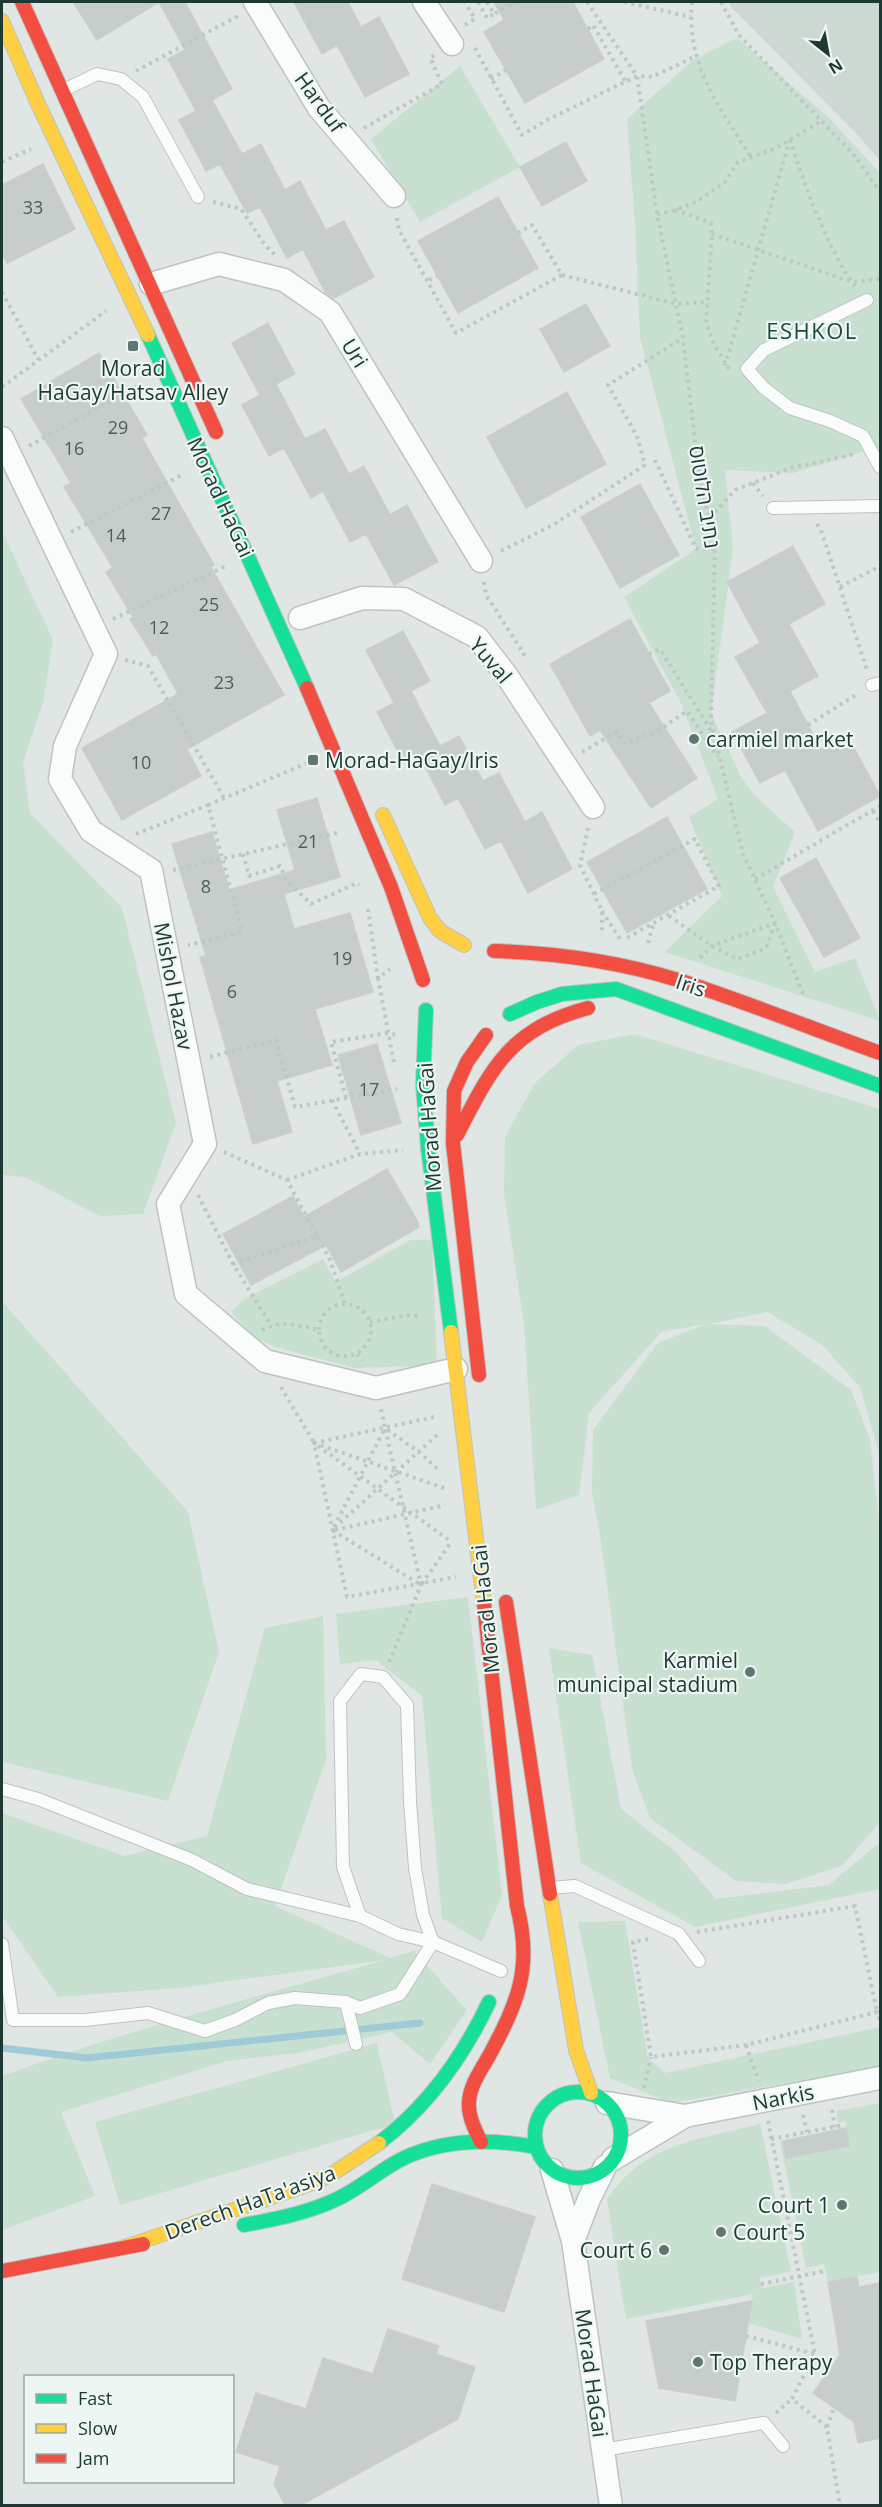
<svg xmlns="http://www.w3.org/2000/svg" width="882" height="2507" viewBox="0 0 882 2507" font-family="'Open Sans',Heebo,sans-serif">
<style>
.built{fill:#cdd8d3}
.green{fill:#c8e0d0}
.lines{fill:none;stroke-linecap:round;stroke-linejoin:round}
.stream{stroke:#9ecbd6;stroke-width:7}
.building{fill:#c7cdcb;stroke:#c9cfcc;stroke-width:1.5}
.lane-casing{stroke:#bdc3c0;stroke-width:14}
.street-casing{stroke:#bdc3c0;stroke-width:25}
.fast-casing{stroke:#bcc4c1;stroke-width:16}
.slow-casing{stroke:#bcc4c1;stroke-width:16}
.jam-casing{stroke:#bcc4c1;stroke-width:16}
.path{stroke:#bfc7c5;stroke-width:4;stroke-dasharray:3 4.5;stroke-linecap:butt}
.lane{stroke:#fafbfb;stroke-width:12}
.street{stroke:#fafbfb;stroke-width:22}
.fast{stroke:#16e098;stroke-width:14}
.slow{stroke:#ffcf43;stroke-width:14}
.jam{stroke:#f24e42;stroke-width:14}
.path-bridge{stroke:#bfc7c5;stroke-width:4;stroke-dasharray:3 4.5;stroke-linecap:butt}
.poi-dot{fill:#627671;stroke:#edf6f2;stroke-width:2}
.labels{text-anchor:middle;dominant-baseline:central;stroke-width:4.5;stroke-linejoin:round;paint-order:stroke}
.number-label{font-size:18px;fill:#495f5a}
.street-label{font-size:21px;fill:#1e3933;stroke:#edf6f2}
.poi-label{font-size:21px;fill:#1e3933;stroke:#edf6f2;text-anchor:start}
.neighbourhood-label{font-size:22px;letter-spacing:1.5px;fill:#1a4b42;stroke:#edf6f2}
</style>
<rect width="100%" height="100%" fill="#e0e6e3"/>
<!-- built -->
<path class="built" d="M729 2H880V161L858 135 731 7Z"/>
<!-- green -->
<path class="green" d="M737 38 828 117 880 173V447L793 473 725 470 733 550 711 713 741 777 755 796 795 832 773 887 815 972 855 958 880 1021 665 952 722 896 689 817 718 799 681 703 624 597 696 549 640 337 635 223 627 119 693 60Z
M460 66 520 167 420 222 371 139Z
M2 531 53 640 43 702 23 762 30 813 122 908 176 1123 143 1214 100 1216 25 1177 2 1175Z
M635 1034 880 1109V1456L860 1387 822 1345 768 1312 708 1324 765 1326 851 1390 870 1439 880 1531V1822L843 1865 786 1884 736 1881 650 1818 632 1769 601 1541 592 1492 593 1430 658 1343 706 1324 661 1332 589 1413 579 1495 536 1510 524 1324 504 1194 505 1137 535 1083 578 1045Z
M410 1240H432L437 1365 355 1368 279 1348 252 1336 231 1311 244 1299 323 1259 336 1282Z
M2 1301 188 1512 219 1652 168 1801 2 1762Z
M468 1597 502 1895 482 1942 442 1918 422 1696 376 1660 340 1664 336 1614Z
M323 1616 326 1760 275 1906 390 1958 414 1951 467 2010 430 2064 392 2032 298 2053 227 2061 61 2112 95 2196 2 2230V2076C127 2030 257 1997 385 1960L178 1988 58 1997 2 1916V1813L124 1856 207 1836 265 1628Z
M549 1648 592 1655 621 1809 676 1852 716 1899 829 1885 880 1842V1889L695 1927 581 1863Z
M625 1921 648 2058 665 2073 880 2027V2067L671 2103 610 2078 578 1922Z
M377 2043 395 2124 120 2205 95 2122Z
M880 2103V2272L828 2282 824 2264 806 2268 780 2141H783L786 2157 815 2152 812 2135 849 2146 845 2121 838 2123 836 2111Z
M760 2124 791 2271 760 2278 762 2288 794 2282 802 2339 748 2323 753 2294 626 2319 607 2200C643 2143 699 2140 760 2124Z"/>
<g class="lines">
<!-- stream -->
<path class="stream" d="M2 2048 87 2058 420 2023"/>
</g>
<!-- building -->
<path class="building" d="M73 2H185L232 89 212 100 242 154 261 144 285 190 300 181 326 230 344 221 374 277 334 298 325 292 303 249 287 258 260 207 247 213 220 164 206 171 179 120 196 111 168 59 185 50 159 2 97 40Z
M294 2H348L361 27 379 17 409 74 365 97 337 45 322 54Z
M494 2H573L604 59 525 103 484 32 504 20Z
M566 142 587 181 542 206 520 167Z
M43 164 75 229 7 263 2 253V185Z
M498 197 538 268 458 313 418 241Z
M586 304 610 346 564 372 540 329Z
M268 323 295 374 276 384 305 439 325 429 349 474 364 466 390 515 407 505 438 562 394 585 366 534 350 542 323 491 311 498 284 448 269 456 242 405 260 395 232 343Z
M99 353 147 435 142 438 214 565 211 567 284 695 187 749 201 776 122 820 82 748 178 694 156 654 153 656 130 619 133 617 106 572 113 568 64 487 71 483 21 399Z
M567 392 606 464 526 508 487 437Z
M640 484 679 555 620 588 581 517Z
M793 546 825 604 789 624 818 676 790 691 821 749 847 735 880 796 818 831 785 770 760 783 732 732 767 713 735 657 760 643 727 582Z
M630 619 670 691 649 703 697 778 651 808 600 730 590 736 550 664Z
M403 631 430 681 411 691 440 746 459 736 483 781 499 773 525 822 542 812 572 869 528 893 501 841 485 849 458 798 445 805 419 755 404 763 377 712 394 703 366 650Z
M317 798 340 877 284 894 294 929 350 913 373 992 315 1009 332 1065 277 1081 292 1132 253 1144 200 957 206 956 172 844 212 832 229 890 295 870 277 810Z
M667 817 707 889 627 933 587 862Z
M816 858 860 938 824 957 780 878Z
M377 1044 401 1123 361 1135 338 1055Z
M387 1169 418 1222 419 1227 341 1272 326 1245 251 1285 223 1234 293 1196 304 1217Z
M846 2128 849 2146 786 2158 783 2141Z
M432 2184 535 2217 504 2312 402 2279Z
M857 2277 859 2287 880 2283V2438L858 2443 854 2422 813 2393 840 2355 828 2282Z
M752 2301 735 2401 659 2388 646 2321Z
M388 2329 439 2346 436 2354 475 2367 458 2419 301 2505H285L274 2484 280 2466 236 2452 256 2393 306 2409 323 2358 373 2374Z"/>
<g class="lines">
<defs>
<path id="lane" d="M62 91 97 74 121 79 143 97 198 197
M867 300 764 350 747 369 764 388 790 408 830 421 863 436 880 467
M773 508 880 506
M872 685 880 683
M2 1789 38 1799 192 1860 247 1889 360 1916
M550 1888 575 1886 679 1934 699 1961
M2 1944 13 2020H85L148 2013 205 2031 235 2020 268 2003 295 1998 346 2002
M356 2044 346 2002 360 2008 400 1994 433 1942 423 1915 415 1868 410 1801 407 1705 383 1677 361 1674 340 1701 343 1867 360 1916 398 1934 433 1942 501 1971
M603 2450 764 2423 783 2446"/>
<path id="street" d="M255 2 319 108 394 196
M424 2 452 44
M151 284 219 264 284 280 330 312 481 561
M2 438 106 654 65 746 60 779 91 831 151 870 205 1144 168 1204 186 1294 265 1361 376 1388 456 1369
M300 618 362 598 404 599 477 637 507 676 593 807
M607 2103 685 2116
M613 2159 685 2116 880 2078
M552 2170 573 2241 611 2506
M573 2241 589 2199 605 2167"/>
<path id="fast" d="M148 335 307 688
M426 1010 423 1084 428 1148 451 1332
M510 1014 537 1002 562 994 616 989 880 1086
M535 2135a43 43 0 1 1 86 0a43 43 0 1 1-86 0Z
M379 2143C428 2106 463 2057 489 2002
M244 2225C276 2219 308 2213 337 2199 361 2188 381 2169 404 2158 445 2139 493 2139 536 2147"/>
<path id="slow" d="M2 21 38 104 148 335
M383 815 430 918 440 931 464 945
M451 1332 484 1604
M550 1894 576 2050 591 2093
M122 2248 313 2183 332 2174 379 2143"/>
<path id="jam" d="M22 2 216 432
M307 688 391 887 423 980
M494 951C555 953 619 962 678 980 746 1002 813 1029 880 1053
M457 1135C492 1067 510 1029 588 1008
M479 1375 453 1143 454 1091 467 1062 486 1035
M506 1602 550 1894
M481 2142C475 2130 468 2116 469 2102 470 2085 481 2070 489 2056 518 2002 533 1968 517 1906L484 1604
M2 2271 143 2244"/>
</defs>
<!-- lane casing -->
<use href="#lane" class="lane-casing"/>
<!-- street casing -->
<use href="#street" class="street-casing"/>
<!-- fast casing -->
<use href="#fast" class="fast-casing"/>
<!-- slow casing -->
<use href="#slow" class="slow-casing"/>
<!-- jam casing -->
<use href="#jam" class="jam-casing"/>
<!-- path -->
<path class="path" d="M478 2 487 18 494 14
M487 2 494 14 517 2
M587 2 637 76 657 214 683 338 700 483 715 540 711 722 743 854 775 923 804 996
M624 2 691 17
M692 2C686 65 719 107 751 157
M721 2 739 35 855 156 880 192
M465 25 475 19 465 2
M588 29 593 25 625 81
M475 48 522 135 547 120 637 76 652 77 696 56
M136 71 238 16
M491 79 506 70
M364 128 442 84 430 58 435 55
M790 140C804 184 829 253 857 289
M2 162 31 149
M213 202 241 209 265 245 275 255
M675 210 711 223 712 234 706 323 714 345 730 370
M657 214 670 212 698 201 725 182 738 162 776 148 823 120
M397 218 399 230 456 333 562 275 532 225 518 233
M712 234 852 282 880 279
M562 275 676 304 709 302
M429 280 437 276
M2 292 38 359
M725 366 790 139
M2 387 106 311
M29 446 141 384
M655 460 696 549 715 548
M753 483 763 496
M710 518 735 490 791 468 855 454
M817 524 822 533 867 670
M71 532 182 475
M501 551 553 525 645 465 637 436 608 385 683 338
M484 582 486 595 524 654 520 656
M840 587 880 566
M113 619 226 566
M649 654 660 649 712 732
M125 660 148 666 224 798
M808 725 859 693
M582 752 617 732 624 744 656 732 687 711 718 757
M208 805 310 762
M873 811 880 823
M588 828 580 865 602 911V935
M136 834 208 805 242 932 188 945
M243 854 249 876 280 866 287 881 311 904 357 883 359 885
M173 870 341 832
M755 879 880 806
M594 894 695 839 719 886 625 939
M368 909 378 978 390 969
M602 911 620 939
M669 916 712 946 737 959 766 948 775 924
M648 943 653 925
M700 958 712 946 775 923
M378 978 394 1063
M210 1057 276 1040 295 1107 397 1089
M346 1098 331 1042 388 1033 397 1035
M332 1100 360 1154
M224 1152 287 1180 330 1260 345 1304
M287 1180 360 1154 403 1150
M198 1195 233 1264 271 1325
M233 1264 315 1237
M319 1330a26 26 0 1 1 52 0a26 26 0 1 1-52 0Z
M370 1322 409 1315 422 1316
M262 1330C281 1320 298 1325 319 1330
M357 1354 361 1361
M281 1387 314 1443
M434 1417 314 1443 347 1597 456 1577
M437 1435 332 1530 421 1585 450 1544
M444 1488 314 1443 449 1540
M334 1527 385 1428 381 1409
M335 1530 445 1505
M389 1662 421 1585 385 1428 420 1453 440 1471
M697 1932 855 1906 877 2012H880
M648 1939 633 1942 651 2057 746 2045 877 2012 880 2021
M746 2045 759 2081
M644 2088 651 2057
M832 2110 835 2127
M803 2115 807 2132
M768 2121 815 2354 792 2399 827 2427 840 2506
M771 2139 844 2125
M761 2284 825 2271
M746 2336 815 2354
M811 2363 827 2374
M776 2413 792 2399
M827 2427 834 2408"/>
<!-- lane -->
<use href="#lane" class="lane"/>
<!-- street -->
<use href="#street" class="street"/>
<!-- fast -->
<use href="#fast" class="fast"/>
<!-- slow -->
<use href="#slow" class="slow"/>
<!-- jam -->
<use href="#jam" class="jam"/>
<!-- path-bridge -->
<path class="path-bridge" d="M315 1237 323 1239"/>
</g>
<!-- markers -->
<g class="poi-dot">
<rect x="127" y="340" width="12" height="12" rx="3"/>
<circle cx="694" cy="739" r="6"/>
<rect x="307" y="754" width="12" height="12" rx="3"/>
<circle cx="750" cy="1672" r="6"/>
<circle cx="842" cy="2205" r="6"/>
<circle cx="721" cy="2232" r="6"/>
<circle cx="664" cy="2250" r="6"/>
<circle cx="698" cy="2362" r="6"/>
</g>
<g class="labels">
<!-- number labels -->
<g class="number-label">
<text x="33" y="207">33</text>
<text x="118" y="427">29</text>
<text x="74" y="448">16</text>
<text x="161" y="513">27</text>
<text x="116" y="535">14</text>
<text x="209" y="604">25</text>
<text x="159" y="627">12</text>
<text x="224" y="682">23</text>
<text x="141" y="762">10</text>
<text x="308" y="841">21</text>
<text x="206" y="886">8</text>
<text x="342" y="958">19</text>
<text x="232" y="991">6</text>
<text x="369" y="1089">17</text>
</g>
<!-- street labels -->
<g class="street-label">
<text transform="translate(320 102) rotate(54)">Harduf</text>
<text transform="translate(355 353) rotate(58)">Uri</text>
<text transform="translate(221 497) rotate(65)">Morad HaGai</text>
<text transform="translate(705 497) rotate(81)">נתיב הלוטוס</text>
<text transform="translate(491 660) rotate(50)">Yuval</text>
<text transform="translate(691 985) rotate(19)">Iris</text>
<text transform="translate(174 986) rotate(79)">Mishol Hazav</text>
<text transform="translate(429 1127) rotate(-94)">Morad HaGai</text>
<text transform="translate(485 1609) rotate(-96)">Morad HaGai</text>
<text transform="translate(783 2097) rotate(-11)">Narkis</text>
<text transform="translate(250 2202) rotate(-20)">Derech HaTa'asiya</text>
<text transform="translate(592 2373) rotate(82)">Morad HaGai</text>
</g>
<!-- poi labels -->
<g class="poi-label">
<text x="133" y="368" text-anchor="middle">Morad<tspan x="133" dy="24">HaGay/Hatsav Alley</tspan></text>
<text x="706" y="739">carmiel market</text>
<text x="325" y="760">Morad-HaGay/Iris</text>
<text x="738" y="1660" text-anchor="end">Karmiel<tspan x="738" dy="24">municipal stadium</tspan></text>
<text x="830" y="2205" text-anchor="end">Court 1</text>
<text x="733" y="2232">Court 5</text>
<text x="652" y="2250" text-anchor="end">Court 6</text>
<text x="710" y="2362">Top Therapy</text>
</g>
<!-- neighbourhood labels -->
<g class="neighbourhood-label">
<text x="812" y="330">ESHKOL</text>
</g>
</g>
<!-- border -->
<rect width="882" height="2507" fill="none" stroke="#1e3933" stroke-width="6"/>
<!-- legend -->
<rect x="24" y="2375" width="210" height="108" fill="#edf6f2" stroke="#9aaaa6" stroke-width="1.5"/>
<rect x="36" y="2394" width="30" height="9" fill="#16e098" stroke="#9aaaa6" stroke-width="1.5"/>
<text x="78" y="2405" font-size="18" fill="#1e3933">Fast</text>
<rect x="36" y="2424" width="30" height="9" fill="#ffcf43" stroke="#9aaaa6" stroke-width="1.5"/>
<text x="78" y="2435" font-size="18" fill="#1e3933">Slow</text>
<rect x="36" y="2454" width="30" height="9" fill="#f24e42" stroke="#9aaaa6" stroke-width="1.5"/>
<text x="78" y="2465" font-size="18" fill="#1e3933">Jam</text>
<!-- north arrow -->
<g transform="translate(828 54) rotate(149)" stroke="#edf6f2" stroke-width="4.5" paint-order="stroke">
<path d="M0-4.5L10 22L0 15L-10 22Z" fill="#1e3933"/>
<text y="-9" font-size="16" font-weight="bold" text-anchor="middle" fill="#1e3933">N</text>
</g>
</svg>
